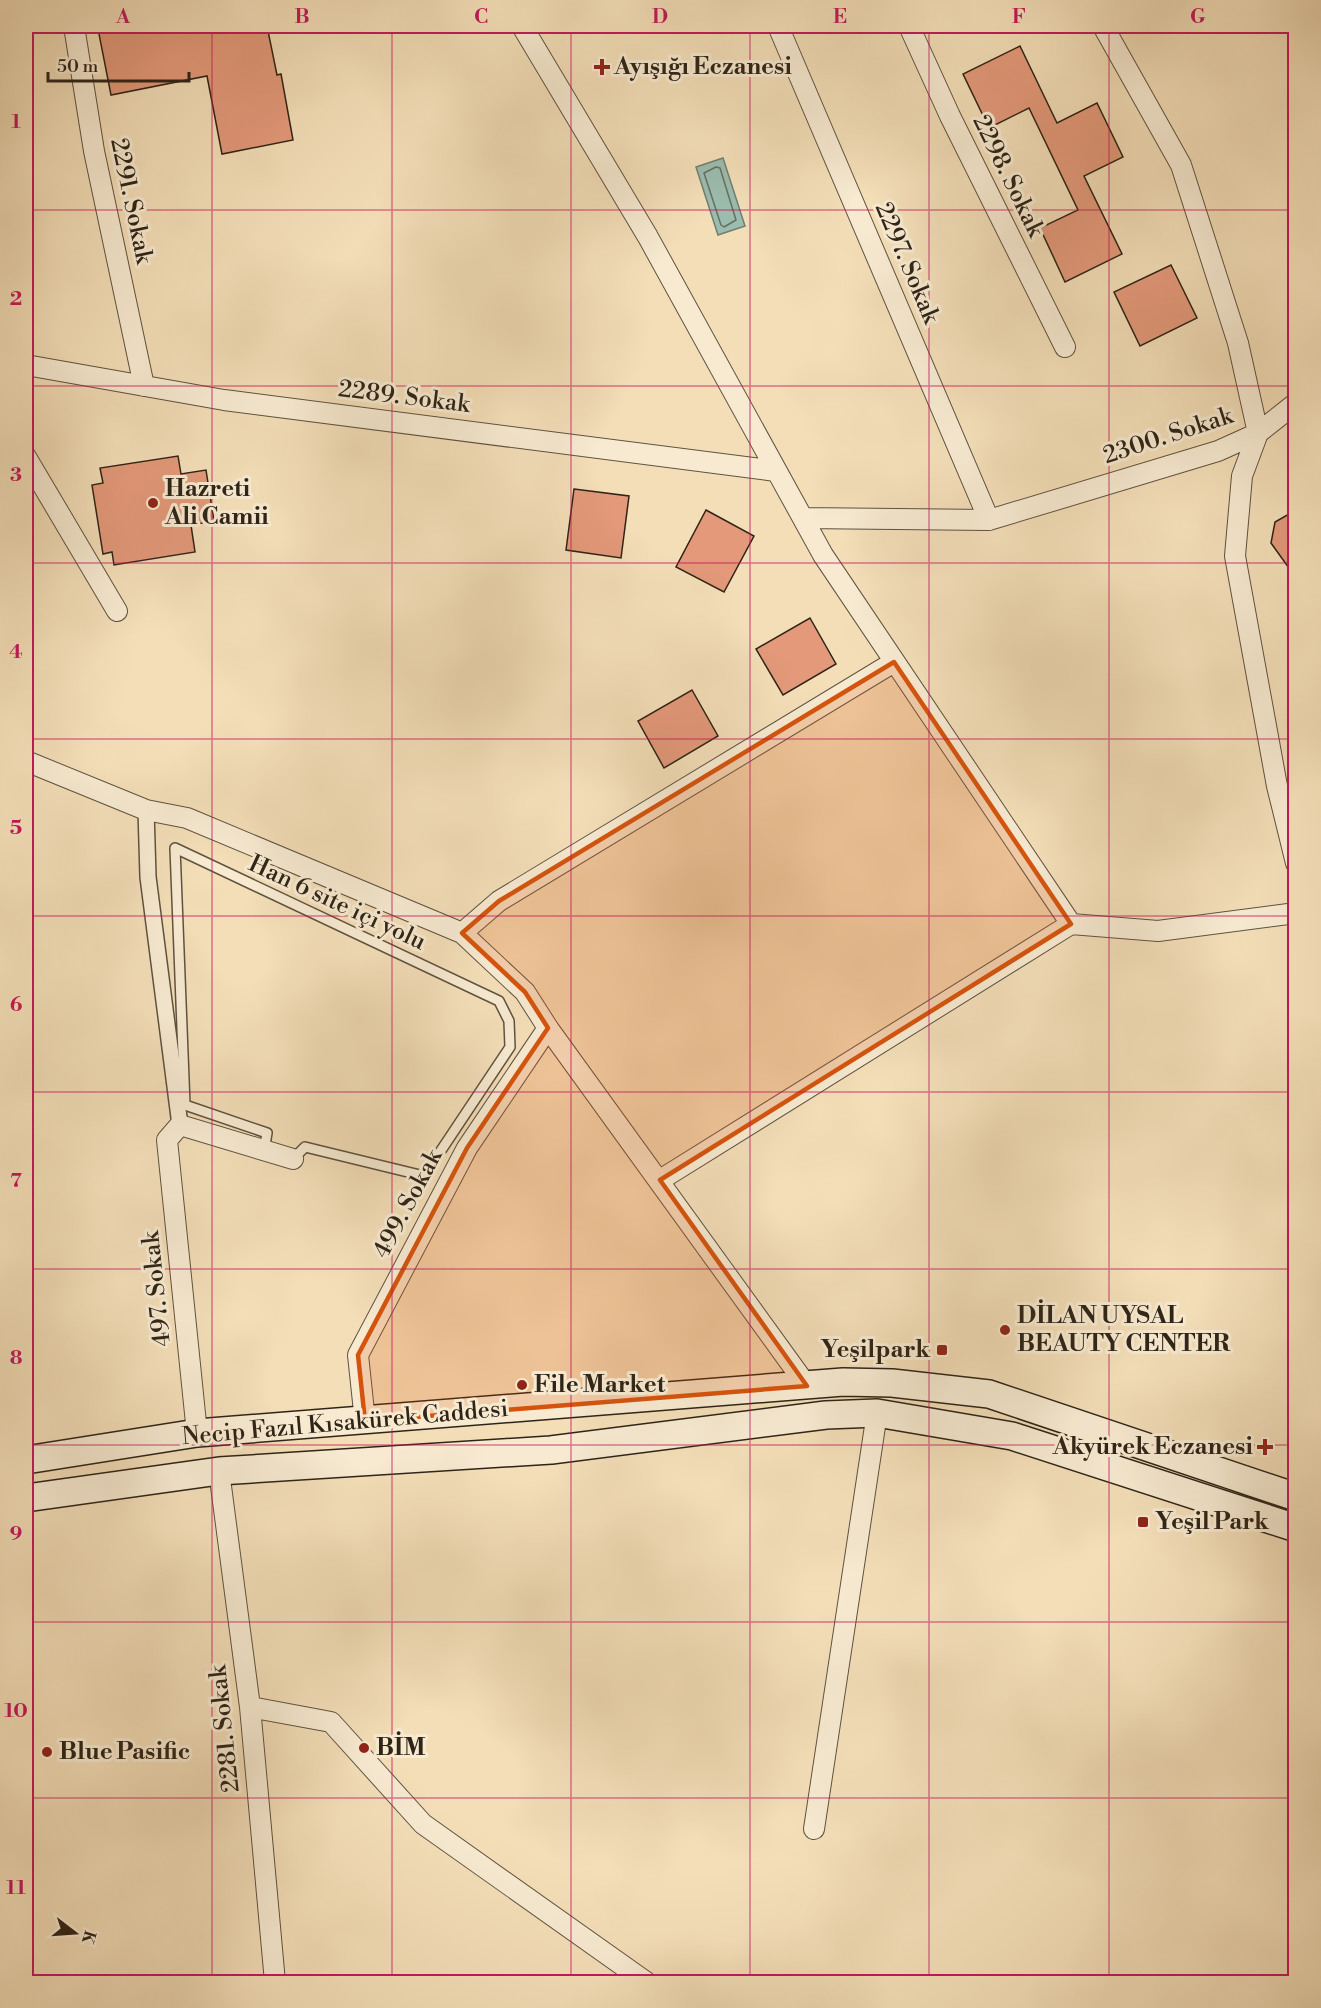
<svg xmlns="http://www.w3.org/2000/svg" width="1321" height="2008" viewBox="0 0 1321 2008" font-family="'Libre Bodoni',serif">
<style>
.water{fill:#9bbcae;stroke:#6f7f72;stroke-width:1.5}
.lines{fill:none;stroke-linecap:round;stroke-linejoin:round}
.shore{stroke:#647062;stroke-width:1.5}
.building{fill:#e3997a;stroke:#2e2417;stroke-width:1.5}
.service-casing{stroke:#5f523f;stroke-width:12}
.pedestrian-casing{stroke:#5f523f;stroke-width:18}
.minor-casing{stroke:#5f523f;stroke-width:22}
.secondary-casing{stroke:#2e2417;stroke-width:30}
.service{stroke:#f7ead1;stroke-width:9}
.pedestrian{stroke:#f7ead1;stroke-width:15}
.minor{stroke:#f7ead1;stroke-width:20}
.secondary{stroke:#f7ead1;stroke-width:27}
.marked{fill:#d5540d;fill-opacity:0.2;stroke:#d5540d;stroke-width:4.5;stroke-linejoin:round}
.grid{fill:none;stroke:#c2185b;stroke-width:1.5;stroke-opacity:0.55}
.poi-dot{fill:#8f2418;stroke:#f7ead1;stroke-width:2}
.labels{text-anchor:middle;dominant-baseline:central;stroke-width:6;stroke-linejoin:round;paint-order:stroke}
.poi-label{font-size:24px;font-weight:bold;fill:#2e2417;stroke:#f7ead1;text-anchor:start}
.street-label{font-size:24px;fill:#2e2417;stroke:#f7ead1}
.neatline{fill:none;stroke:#c2185b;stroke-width:2}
.grid-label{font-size:20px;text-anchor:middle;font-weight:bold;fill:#c2185b}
</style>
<rect width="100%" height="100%" fill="#f3deb8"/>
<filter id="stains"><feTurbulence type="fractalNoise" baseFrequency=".00333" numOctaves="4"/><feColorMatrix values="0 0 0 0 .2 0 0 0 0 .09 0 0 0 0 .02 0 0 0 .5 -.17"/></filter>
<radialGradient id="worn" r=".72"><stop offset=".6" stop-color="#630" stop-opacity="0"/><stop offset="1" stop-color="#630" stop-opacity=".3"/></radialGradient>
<!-- water -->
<path class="water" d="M723 158 745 226 718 235 696 167Z"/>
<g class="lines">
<!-- shore -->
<path class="shore" d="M716 167 720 168 736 220 724 227 721 225 704 173Z"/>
</g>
<!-- building -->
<path class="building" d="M118 26H267L277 75 281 74 293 140 222 154 207 76 111 95 98 29Z
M1020 46 1057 123 1097 103 1123 157 1084 176 1122 254 1065 282 1040 228 1078 210 1029 108 989 128 963 74Z
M1171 265 1197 318 1140 346 1114 292Z
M178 456 181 474 206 470 214 521 191 525 195 552 114 565 112 552 103 554 92 485 103 483 100 468Z
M574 489 629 496 621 558 566 550Z
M706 510 754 536 724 592 676 567Z
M1296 510V578L1271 543 1275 522Z
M810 618 836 664 783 695 756 649Z
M692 690 718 736 664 768 638 721Z"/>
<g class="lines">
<defs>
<path id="service" d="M264 1151 267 1133 185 1105 175 848 499 1001 509 1021 510 1047 424 1176 305 1147 293 1159"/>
<path id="pedestrian" d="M146 810 148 877 180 1125"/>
<path id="minor" d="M74 26 94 151 144 386
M522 26 648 237 823 555 1071 924 1158 931 1296 913
M778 26 989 520
M909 26 950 116 1065 347
M26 365 224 400 776 471
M1296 403 1258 433 1242 476 1235 556 1277 786 1296 863
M26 457 117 611
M803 518 989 520 1218 451 1258 433 1238 343 1181 165 1103 26
M26 761 146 810 187 818 462 933 525 992 548 1028 807 1386
M462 933 499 901 894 662
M660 1180 1071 924
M365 1421 358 1355 467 1148 548 1028
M197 1433 167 1140 180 1125 293 1159
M219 1471 250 1707 275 1982
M250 1707 331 1722 423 1824 646 1982
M814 1829 877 1413"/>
<path id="secondary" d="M26 1460 197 1433 843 1382 892 1383 989 1394 1296 1497
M26 1498 219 1471 551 1450 826 1415 877 1413 1012 1436 1296 1528"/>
</defs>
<!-- service casing -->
<use href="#service" class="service-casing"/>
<!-- pedestrian casing -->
<use href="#pedestrian" class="pedestrian-casing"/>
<!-- minor casing -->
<use href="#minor" class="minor-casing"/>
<!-- secondary casing -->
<use href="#secondary" class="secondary-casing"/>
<!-- service -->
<use href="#service" class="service"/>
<!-- pedestrian -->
<use href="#pedestrian" class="pedestrian"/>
<!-- minor -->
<use href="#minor" class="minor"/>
<!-- secondary -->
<use href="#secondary" class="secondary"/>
</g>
<!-- marked area -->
<path class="marked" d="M894 662 1071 924 660 1180 807 1386 365 1421 358 1355 467 1148 548 1028 525 992 462 933 499 901Z"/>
<!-- grid -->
<path class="grid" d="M212 26V1982M392 26V1982M571 26V1982M750 26V1982M929 26V1982M1109 26V1982M26 210H1296M26 386H1296M26 563H1296M26 739H1296M26 916H1296M26 1092H1296M26 1269H1296M26 1445H1296M26 1622H1296M26 1798H1296"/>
<!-- markers -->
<g class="poi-dot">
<path d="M599 58h6v6h6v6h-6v6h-6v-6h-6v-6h6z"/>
<circle cx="153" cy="503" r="6"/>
<circle cx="1005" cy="1330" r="6"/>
<rect x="936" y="1344" width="12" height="12" rx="3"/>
<circle cx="522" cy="1385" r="6"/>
<path d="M1262 1438h6v6h6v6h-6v6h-6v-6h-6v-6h6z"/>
<rect x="1137" y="1516" width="12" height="12" rx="3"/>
<circle cx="364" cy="1748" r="6"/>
<circle cx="47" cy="1752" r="6"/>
</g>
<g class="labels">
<!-- poi labels -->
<g class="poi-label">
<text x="614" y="67">Ayışığı Eczanesi</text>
<text x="165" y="489">Hazreti<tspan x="165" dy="28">Ali Camii</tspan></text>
<text x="1017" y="1316">DİLAN UYSAL<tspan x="1017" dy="28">BEAUTY CENTER</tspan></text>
<text x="930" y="1350" text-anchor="end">Yeşilpark</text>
<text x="534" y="1385">File Market</text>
<text x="1253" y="1447" text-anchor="end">Akyürek Eczanesi</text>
<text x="1155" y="1522">Yeşil Park</text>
<text x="376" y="1748">BİM</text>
<text x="59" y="1752">Blue Pasific</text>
</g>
<!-- street labels -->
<g class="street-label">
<text transform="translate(1008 176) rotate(64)">2298. Sokak</text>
<text transform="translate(131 201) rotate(78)">2291. Sokak</text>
<text transform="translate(907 263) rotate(67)">2297. Sokak</text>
<text transform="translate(404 397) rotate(7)">2289. Sokak</text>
<text transform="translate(1168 436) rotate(-18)">2300. Sokak</text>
<text transform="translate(337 903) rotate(25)">Han 6 site içi yolu</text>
<text transform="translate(408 1204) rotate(-62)">499. Sokak</text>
<text transform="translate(157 1289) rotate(-96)">497. Sokak</text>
<text transform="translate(345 1423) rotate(-5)">Necip Fazıl Kısakürek Caddesi</text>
<text transform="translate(225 1729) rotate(-96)">2281. Sokak</text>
</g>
</g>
<!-- margin -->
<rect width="1321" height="2008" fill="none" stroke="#f3deb8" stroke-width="66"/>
<!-- north arrow -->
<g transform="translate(75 1933) rotate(107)" stroke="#f7ead1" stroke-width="4.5" paint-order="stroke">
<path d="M0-4.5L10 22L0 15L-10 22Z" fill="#2e2417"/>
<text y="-9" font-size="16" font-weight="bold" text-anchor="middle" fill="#2e2417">K</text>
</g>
<!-- scale -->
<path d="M48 72v9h141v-9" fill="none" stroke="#2e2417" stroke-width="3"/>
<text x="57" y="72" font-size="18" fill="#2e2417" stroke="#f7ead1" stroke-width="4.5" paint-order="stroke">50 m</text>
<rect x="33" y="33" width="1255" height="1942" class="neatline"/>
<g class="grid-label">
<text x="123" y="23">A</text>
<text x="302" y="23">B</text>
<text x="481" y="23">C</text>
<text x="660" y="23">D</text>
<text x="840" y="23">E</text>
<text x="1019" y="23">F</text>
<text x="1198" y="23">G</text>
<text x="16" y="128">1</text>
<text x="16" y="305">2</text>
<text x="16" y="481">3</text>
<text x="16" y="658">4</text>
<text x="16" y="834">5</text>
<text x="16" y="1011">6</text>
<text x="16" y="1187">7</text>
<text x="16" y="1364">8</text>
<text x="16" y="1540">9</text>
<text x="16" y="1717">10</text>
<text x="16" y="1894">11</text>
</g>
<rect width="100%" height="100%" filter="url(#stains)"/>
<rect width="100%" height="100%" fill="url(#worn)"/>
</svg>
